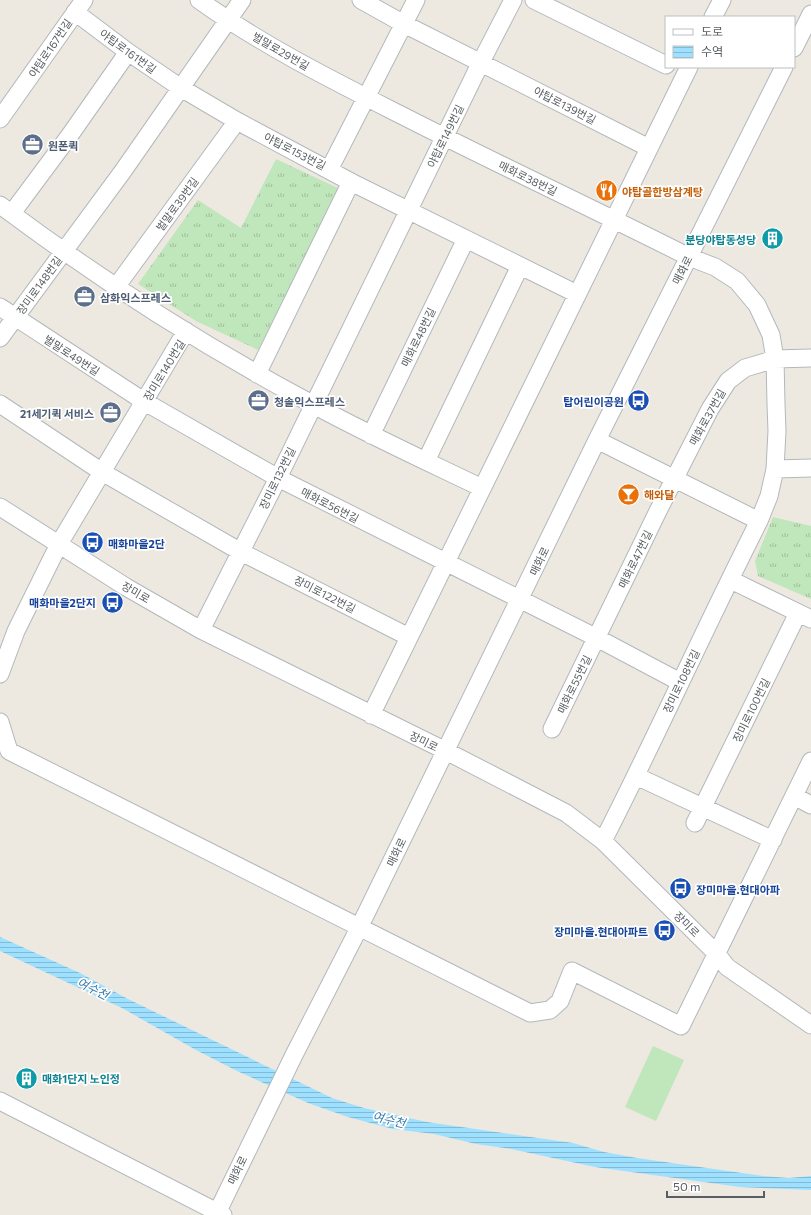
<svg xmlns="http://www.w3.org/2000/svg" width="811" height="1215" viewBox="0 0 811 1215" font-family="Commissioner,'Noto Sans KR',sans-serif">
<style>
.grass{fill:url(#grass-tufts)}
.garden{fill:#c0e6bb}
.water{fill:url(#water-rules)}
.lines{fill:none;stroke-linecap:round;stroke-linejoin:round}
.minor-casing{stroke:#b3b8bc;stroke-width:19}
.minor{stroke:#fff;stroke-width:17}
.labels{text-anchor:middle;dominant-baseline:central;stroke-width:3.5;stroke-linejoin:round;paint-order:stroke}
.street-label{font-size:11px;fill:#595e62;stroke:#fff}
.service-label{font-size:11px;font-weight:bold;fill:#4e5e75;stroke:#fff;text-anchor:start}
.food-label{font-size:11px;font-weight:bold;fill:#c56008;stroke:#fff;text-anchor:start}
.culture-label{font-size:11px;font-weight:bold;fill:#0d838f;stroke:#fff;text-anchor:end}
.transit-label{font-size:11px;font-weight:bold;fill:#164399;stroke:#fff;text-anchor:end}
.water-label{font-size:12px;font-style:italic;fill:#367cac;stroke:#fff}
</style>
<defs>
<pattern id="grass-tufts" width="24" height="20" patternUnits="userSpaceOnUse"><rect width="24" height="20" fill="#c0e6bb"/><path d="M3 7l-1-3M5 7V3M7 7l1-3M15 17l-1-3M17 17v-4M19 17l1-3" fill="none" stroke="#9fbe9b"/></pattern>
<pattern id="water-rules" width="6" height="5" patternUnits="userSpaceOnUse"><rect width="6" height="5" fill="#9ee0ff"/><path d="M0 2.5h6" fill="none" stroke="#84b9d2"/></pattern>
</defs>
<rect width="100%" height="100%" fill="#ede9e0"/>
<!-- grass -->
<path class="grass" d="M276 159 340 189 258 350 196 321 138 284 198 200 241 228Z
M773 517 811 526V599L758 576 755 561Z"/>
<!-- garden -->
<path class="garden" d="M653 1046 684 1060 656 1121 625 1107Z"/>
<!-- water -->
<path class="water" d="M0 937 80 973 128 999 332 1098 364 1108 427 1122 573 1143 604 1152 637 1158 763 1176 789 1178 811 1176V1190L740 1187 595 1167 511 1149 476 1144 434 1134 393 1129 348 1117 308 1103 237 1071 196 1050 122 1008 0 951Z"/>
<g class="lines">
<defs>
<path id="minor" d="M199 0C262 45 332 80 401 115 497 164 594 209 689 257L715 267 737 281 757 305 771 335 775 359 776 404 777 431 775 469 769 496 759 521C705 627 657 736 603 841
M361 0 404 24 649 148
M534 0 666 65
M75 12 128 52 181 88 237 121 351 182 577 294
M713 17 722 0
M794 48 811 14
M0 119 84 0
M329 170 416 0
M0 205C99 279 205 347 314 405 369 435 426 461 482 488
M12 213 70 135 128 52
M116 287 237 121
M0 307 145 402 278 478 597 638 680 682
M0 338 123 171 242 0
M257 374 351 182
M0 404 102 472 241 552 409 637
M371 435 466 239
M597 440 759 521
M426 461 520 266
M775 469 811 468
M0 507 126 587 201 630 446 751 566 813 603 841 716 953 727 967 811 1025
M731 580 811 619
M201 630 278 478 481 62 513 0
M0 674 16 631 59 544 186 331
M371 715 689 67
M0 722 9 751 530 1013 550 1010 560 1001 572 971 681 1026 811 761
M552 729 658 511 710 409 728 381 745 368 775 359 811 358
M636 776 773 840
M794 796 811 805
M695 823 798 613
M0 1101 223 1215
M216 1215 294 1055 359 928 597 440 784 67"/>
</defs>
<!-- minor casing -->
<use href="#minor" class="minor-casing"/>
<!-- minor -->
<use href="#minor" class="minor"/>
</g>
<!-- icons -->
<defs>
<symbol id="office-disc" viewBox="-11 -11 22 22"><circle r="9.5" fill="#5c6f8a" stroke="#fff"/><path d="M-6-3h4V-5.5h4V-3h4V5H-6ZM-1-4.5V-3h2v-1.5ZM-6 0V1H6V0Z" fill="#fff"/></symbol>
<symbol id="restaurant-disc" viewBox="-11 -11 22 22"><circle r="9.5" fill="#e8710a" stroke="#fff"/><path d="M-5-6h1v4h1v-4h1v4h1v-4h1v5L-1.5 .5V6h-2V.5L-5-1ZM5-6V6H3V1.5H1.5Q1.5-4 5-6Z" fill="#fff"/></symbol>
<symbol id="building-disc" viewBox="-11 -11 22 22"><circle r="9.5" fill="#0f9aa8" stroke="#fff"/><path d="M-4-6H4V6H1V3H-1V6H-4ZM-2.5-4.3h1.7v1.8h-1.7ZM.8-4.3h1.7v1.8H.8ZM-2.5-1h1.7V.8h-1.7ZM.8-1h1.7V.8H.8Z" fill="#fff"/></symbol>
<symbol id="bus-disc" viewBox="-11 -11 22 22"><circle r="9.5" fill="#1a4fb4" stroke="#fff"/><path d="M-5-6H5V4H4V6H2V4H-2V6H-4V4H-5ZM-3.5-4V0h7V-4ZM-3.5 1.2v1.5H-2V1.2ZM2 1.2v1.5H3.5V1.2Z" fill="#fff"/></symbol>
<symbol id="bar-disc" viewBox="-11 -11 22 22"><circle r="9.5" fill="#e8710a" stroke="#fff"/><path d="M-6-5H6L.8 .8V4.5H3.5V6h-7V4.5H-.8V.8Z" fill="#fff"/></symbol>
</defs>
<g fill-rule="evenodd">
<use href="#office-disc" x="20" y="132" width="25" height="25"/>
<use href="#restaurant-disc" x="594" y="178" width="25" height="25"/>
<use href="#building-disc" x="760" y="226" width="25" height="25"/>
<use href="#office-disc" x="72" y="284" width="25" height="25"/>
<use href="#office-disc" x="246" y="388" width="25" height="25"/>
<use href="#bus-disc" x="626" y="388" width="25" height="25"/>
<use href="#office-disc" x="98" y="400" width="25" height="25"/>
<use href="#bar-disc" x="616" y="482" width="25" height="25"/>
<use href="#bus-disc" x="80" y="530" width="25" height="25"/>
<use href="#bus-disc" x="100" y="590" width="25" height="25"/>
<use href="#bus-disc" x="668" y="876" width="25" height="25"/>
<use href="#bus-disc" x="652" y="918" width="25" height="25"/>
<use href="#building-disc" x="14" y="1066" width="25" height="25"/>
</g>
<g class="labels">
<!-- street labels -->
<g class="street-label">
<text transform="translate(50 48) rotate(-56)">야탑로167번길</text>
<text transform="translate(128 51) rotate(36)">야탑로161번길</text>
<text transform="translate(281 51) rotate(30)">벌말로29번길</text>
<text transform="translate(565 105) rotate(27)">야탑로139번길</text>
<text transform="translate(445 136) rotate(-64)">야탑로149번길</text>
<text transform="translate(295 151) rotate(27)">야탑로153번길</text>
<text transform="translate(528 178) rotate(26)">매화로38번길</text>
<text transform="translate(177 204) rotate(-54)">벌말로39번길</text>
<text transform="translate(682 270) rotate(-63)">매화로</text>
<text transform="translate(39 285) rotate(-54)">장미로148번길</text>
<text transform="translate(418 337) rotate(-64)">매화로48번길</text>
<text transform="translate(72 355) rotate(33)">벌말로49번길</text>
<text transform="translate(164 370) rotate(-59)">장미로140번길</text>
<text transform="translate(707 417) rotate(-61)">매화로37번길</text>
<text transform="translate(277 478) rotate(-64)">장미로132번길</text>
<text transform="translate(330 505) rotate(27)">매화로56번길</text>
<text transform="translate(635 559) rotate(-64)">매화로47번길</text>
<text transform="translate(539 561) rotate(-64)">매화로</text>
<text transform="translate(136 592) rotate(30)">장미로</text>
<text transform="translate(325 594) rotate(27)">장미로122번길</text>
<text transform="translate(681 681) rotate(-64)">장미로108번길</text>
<text transform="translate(574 684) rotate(-64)">매화로55번길</text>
<text transform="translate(751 710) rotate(-64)">장미로100번길</text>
<text transform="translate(424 741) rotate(26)">장미로</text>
<text transform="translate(396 852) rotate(-64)">매화로</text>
<text transform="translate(687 924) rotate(45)">장미로</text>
<text transform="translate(237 1170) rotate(-64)">매화로</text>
</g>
<!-- service labels -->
<g class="service-label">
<text x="48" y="145">원폰퀵</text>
<text x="100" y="297">삼화익스프레스</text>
<text x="274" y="401">청솔익스프레스</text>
<text x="94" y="413" text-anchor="end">21세기퀵 서비스</text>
</g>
<!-- food labels -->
<g class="food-label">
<text x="622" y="191">야탑골한방삼계탕</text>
<text x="644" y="494">해와달</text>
</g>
<!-- culture labels -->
<g class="culture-label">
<text x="756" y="239">분당야탑동성당</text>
<text x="42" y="1078" text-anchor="start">매화1단지 노인정</text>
</g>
<!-- transit labels -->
<g class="transit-label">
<text x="624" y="401">탑어린이공원</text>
<text x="108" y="543" text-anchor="start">매화마을2단</text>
<text x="96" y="602">매화마을2단지</text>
<text x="696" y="889" text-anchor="start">장미마을.현대아파</text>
<text x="648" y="931">장미마을.현대아파트</text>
</g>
<!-- water labels -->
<g class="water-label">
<text transform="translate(93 988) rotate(27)">여수천</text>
<text transform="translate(389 1119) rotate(14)">여수천</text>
</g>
</g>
<!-- legend -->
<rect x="665" y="16" width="130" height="52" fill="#ffffff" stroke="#bdbfc0"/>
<rect x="673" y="29" width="20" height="6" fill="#ffffff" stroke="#bdbfc0"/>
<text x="701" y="36" font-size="12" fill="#595e62">도로</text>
<rect x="673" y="46" width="20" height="12" fill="url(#water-rules)" stroke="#bdbfc0"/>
<text x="701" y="56" font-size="12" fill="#595e62">수역</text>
<!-- scale -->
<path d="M667 1191v6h97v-6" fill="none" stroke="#595e62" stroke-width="2"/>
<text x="673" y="1191" font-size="12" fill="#595e62" stroke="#ffffff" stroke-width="3" paint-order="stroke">50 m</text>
</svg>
